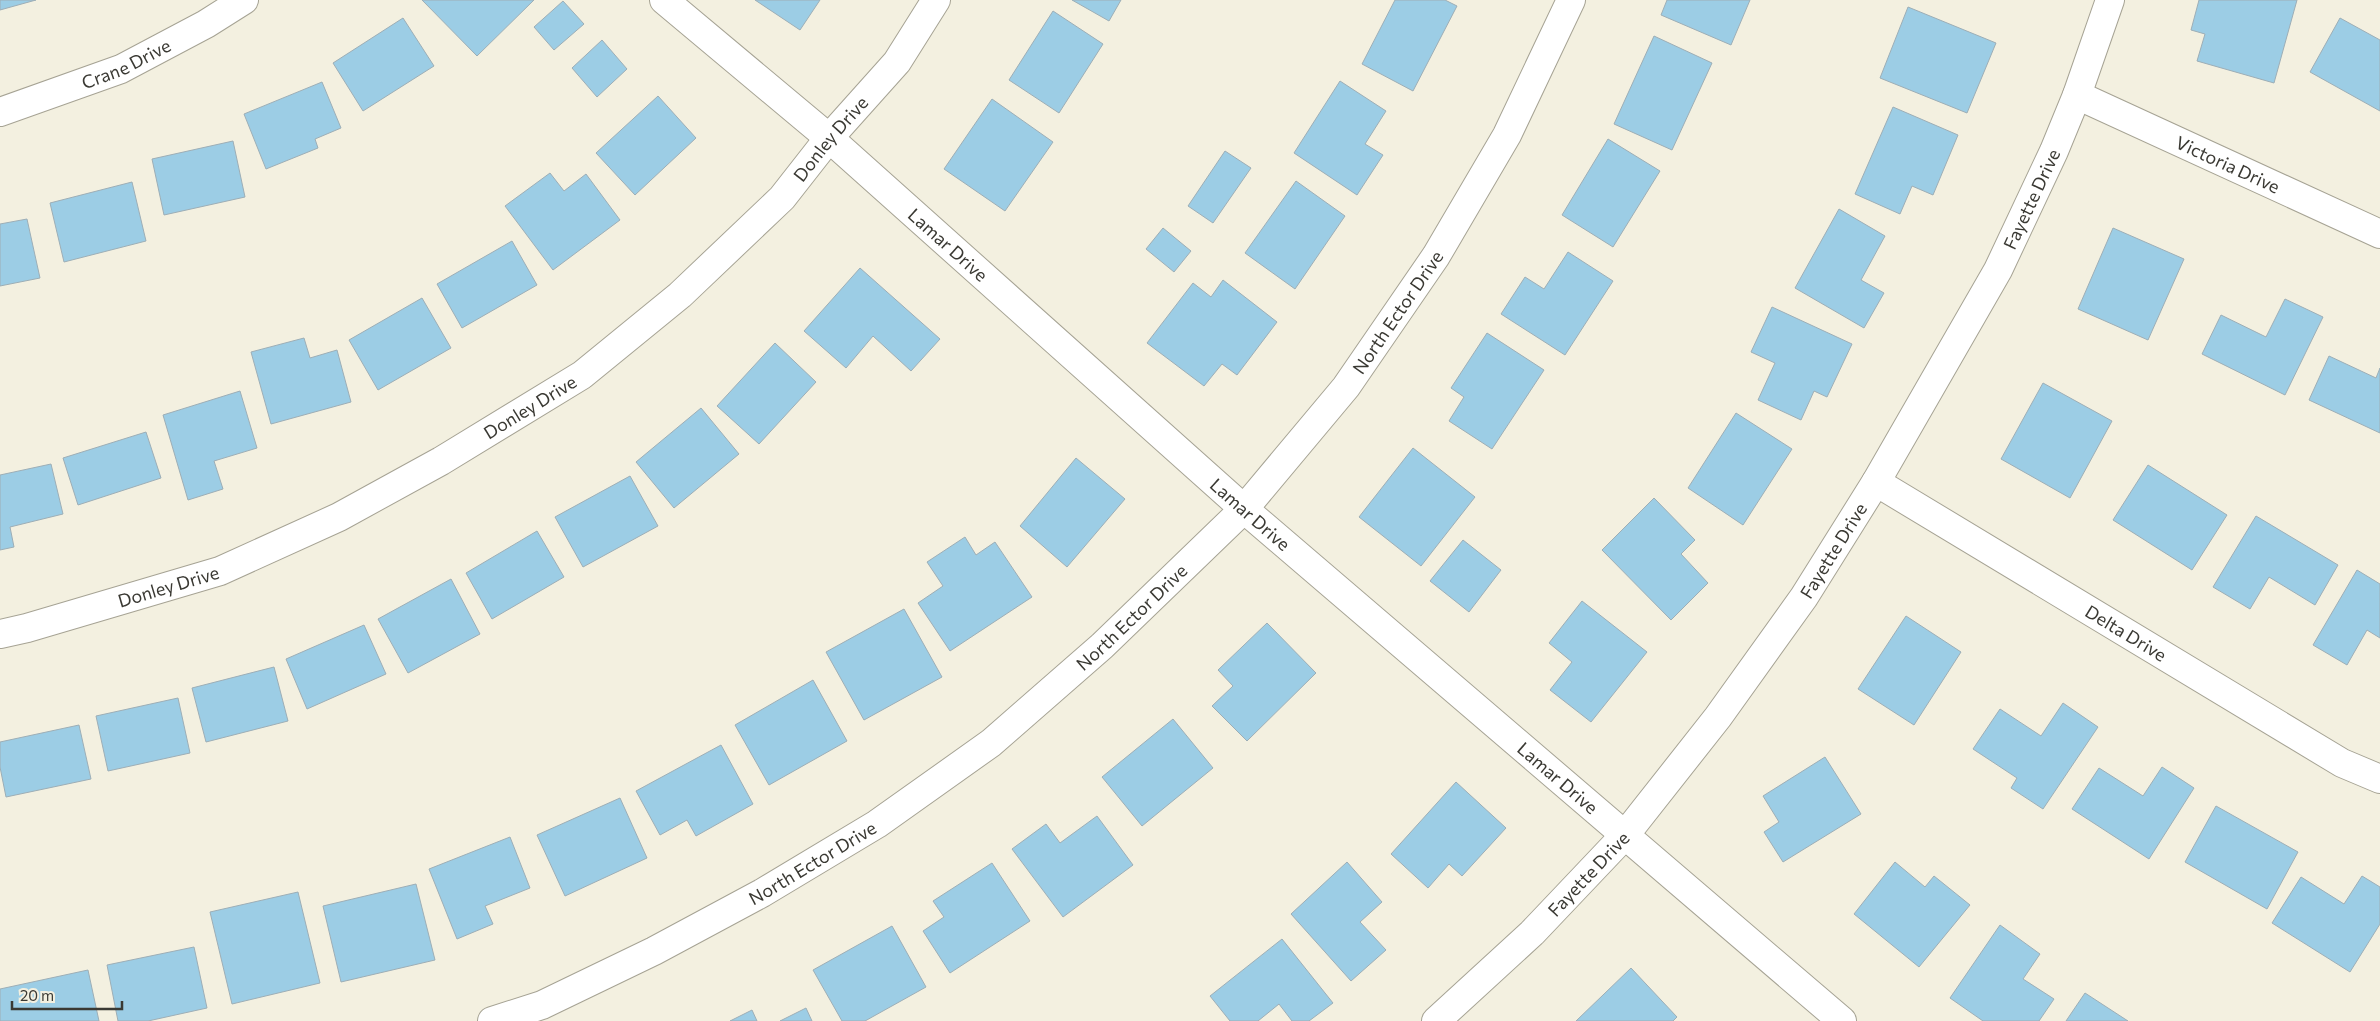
<svg xmlns="http://www.w3.org/2000/svg" width="2380" height="1021" viewBox="0 0 2380 1021" font-family="Commissioner,sans-serif">
<style>
.building{fill:#9ccde5;stroke:#9daeb6}
.lines{fill:none;stroke-linecap:round;stroke-linejoin:round}
.minor-casing{stroke:#a6a394;stroke-width:30}
.minor{stroke:#fff;stroke-width:28}
.labels{text-anchor:middle;dominant-baseline:central;stroke-width:5;stroke-linejoin:round;paint-order:stroke}
.street-label{font-size:18px;fill:#3a3933;stroke:#f3f0e0}
</style>
<rect width="100%" height="100%" fill="#f3f0e0"/>
<!-- building -->
<path class="building" d="M0 0H36L0 10Z
M422 0H534L477 56Z
M755 0H820L800 30Z
M1072 0H1121L1109 21Z
M1395 0H1445L1457 6 1413 91 1362 64Z
M1667 0H1750L1731 45 1661 15Z
M2199 0H2297L2274 83 2197 61 2205 34 2191 30Z
M563 1 584 24 554 50 534 27Z
M1908 7 1996 43 1967 113 1880 78Z
M1053 11 1103 44 1059 113 1009 80Z
M403 18 434 66 363 111 333 63Z
M2340 18 2380 40V111L2310 72Z
M1654 36 1712 63 1672 150 1614 124Z
M602 40 627 69 597 97 572 68Z
M1340 81 1386 111 1365 144 1383 155 1357 195 1294 153Z
M322 82 341 128 315 139 318 148 266 169 244 114Z
M658 96 696 138 635 195 596 153Z
M992 99 1053 142 1005 211 944 169Z
M1893 107 1958 135 1933 195 1912 186 1900 214 1855 194Z
M1608 139 1660 171 1613 247 1562 215Z
M233 141 245 197 164 215 152 159Z
M1225 151 1251 168 1213 223 1188 206Z
M550 173 564 191 586 174 620 220 553 270 505 206Z
M1296 181 1345 216 1295 289 1245 253Z
M132 182 146 241 64 262 50 203Z
M1839 209 1885 236 1861 280 1884 293 1864 328 1795 288Z
M27 219 40 278 0 286V224Z
M1163 228 1191 251 1174 272 1146 249Z
M2113 228 2184 259 2148 340 2078 309Z
M512 241 537 285 462 328 437 284Z
M1568 252 1613 281 1565 355 1501 314 1525 277 1544 289Z
M860 268 940 339 911 371 873 336 846 368 804 331Z
M1223 280 1277 322 1237 375 1222 364 1204 386 1147 343 1193 283 1211 297Z
M422 298 451 348 378 390 349 340Z
M2285 299 2323 317 2285 395 2202 354 2221 315 2266 337Z
M1772 307 1852 344 1827 397 1814 391 1801 420 1758 400 1775 363 1751 352Z
M1487 333 1544 370 1492 449 1449 421 1464 397 1451 388Z
M304 338 310 358 337 350 351 402 271 424 251 352Z
M775 343 816 382 759 444 717 406Z
M2329 356 2376 378 2380 368V433L2309 400Z
M2043 383 2112 421 2070 498 2001 459Z
M240 391 257 448 214 461 223 489 188 500 163 415Z
M701 408 739 454 674 508 636 462Z
M1736 413 1792 449 1743 525 1688 488Z
M146 432 161 478 78 505 63 458Z
M1413 448 1475 497 1421 566 1359 517Z
M1076 458 1125 499 1067 567 1020 526Z
M51 464 63 514 10 527 14 547 0 550V475Z
M2148 465 2227 515 2192 570 2113 520Z
M630 476 658 526 583 567 555 517Z
M1654 498 1695 540 1681 554 1708 583 1671 620 1602 550Z
M2256 516 2338 565 2315 605 2269 577 2250 609 2213 587Z
M537 531 564 577 492 619 466 573Z
M965 537 976 555 995 542 1032 597 950 651 918 603 943 586 927 562Z
M1463 540 1501 570 1469 612 1430 581Z
M2357 570 2380 584V638L2367 630 2347 665 2313 645Z
M451 579 480 634 408 673 378 619Z
M1582 601 1647 652 1591 722 1550 690 1572 662 1549 643Z
M904 609 942 677 864 720 826 652Z
M1906 616 1961 652 1914 725 1858 689Z
M1267 623 1316 673 1247 741 1212 706 1233 686 1218 670Z
M364 625 386 674 307 709 286 659Z
M274 667 288 721 206 742 192 688Z
M813 680 847 741 769 785 735 725Z
M178 698 190 753 108 771 96 716Z
M2063 703 2098 727 2043 809 2011 788 2017 778 1973 749 2000 709 2041 736Z
M1173 719 1213 768 1142 826 1102 777Z
M79 725 91 779 6 797 0 767V742Z
M721 745 753 804 696 836 687 820 660 835 636 791Z
M1825 757 1861 814 1783 862 1764 832 1779 822 1763 796Z
M2162 767 2194 788 2149 859 2072 809 2099 768 2143 796Z
M1456 782 1506 828 1462 876 1449 864 1428 888 1391 854Z
M620 798 647 858 565 896 537 835Z
M2216 806 2298 852 2267 909 2185 862Z
M1097 816 1133 865 1063 917 1012 849 1046 824 1060 843Z
M510 837 530 888 485 906 493 924 457 939 429 869Z
M1347 862 1382 902 1360 922 1386 950 1351 981 1291 914Z
M1895 862 1925 887 1934 876 1970 905 1919 967 1854 914Z
M992 863 1030 921 950 973 923 931 944 917 933 901Z
M2362 876 2380 887V924L2350 972 2272 923 2301 877 2344 904Z
M416 884 435 960 341 982 323 906Z
M298 892 320 983 232 1004 210 912Z
M2000 925 2040 954 2023 979 2054 999 2039 1021H1983L1950 998Z
M892 926 926 987 865 1021H842L813 970Z
M1282 939 1333 1003 1309 1021H1292L1279 1004 1258 1021H1230L1210 996Z
M194 947 207 1008 148 1021H118L107 965Z
M1631 968 1677 1017 1673 1021H1576Z
M88 970 99 1021H0V989Z
M2085 993 2128 1021H2066Z
M806 1008 812 1021H780Z
M752 1010 757 1021H730Z"/>
<g class="lines">
<defs>
<g id="minor">
<path id="s1" d="M664 0 829 138 1244 509 1842 1021"/>
<path id="s2" d="M2077 95 2380 234"/>
<path id="s3" d="M0 112 121 69 206 24 244 0"/>
<path id="s4" d="M1876 482 2342 763 2380 779"/>
<path id="s5" d="M0 634 27 628 220 571 339 517 441 461 582 375 680 295 782 198 829 138 897 62 936 0"/>
<path id="s6" d="M492 1021 542 1005 654 951 762 893 877 824 991 743 1102 646 1244 509 1346 387 1436 256 1507 135 1571 0"/>
<path id="s7" d="M1436 1021 1532 933 1625 835 1718 717 1804 597 1876 482 1998 270 2054 151 2077 95 2110 0"/>
</g>
</defs>
<!-- minor casing -->
<use href="#minor" class="minor-casing"/>
<!-- minor -->
<use href="#minor" class="minor"/>
</g>
<g class="labels">
<!-- street labels -->
<g class="street-label">
<text stroke="none"><textPath href="#s3" startOffset="135">Crane Drive</textPath></text>
<text stroke="none"><textPath href="#s5" startOffset="985">Donley Drive</textPath></text>
<text stroke="none"><textPath href="#s2" startOffset="166">Victoria Drive</textPath></text>
<text stroke="none"><textPath href="#s7" startOffset="1022">Fayette Drive</textPath></text>
<text stroke="none"><textPath href="#s1" startOffset="375">Lamar Drive</textPath></text>
<text stroke="none"><textPath href="#s6" startOffset="1168">North Ector Drive</textPath></text>
<text stroke="none"><textPath href="#s5" startOffset="580">Donley Drive</textPath></text>
<text stroke="none"><textPath href="#s1" startOffset="780">Lamar Drive</textPath></text>
<text stroke="none"><textPath href="#s7" startOffset="618">Fayette Drive</textPath></text>
<text stroke="none"><textPath href="#s5" startOffset="175">Donley Drive</textPath></text>
<text stroke="none"><textPath href="#s6" startOffset="762">North Ector Drive</textPath></text>
<text stroke="none"><textPath href="#s4" startOffset="292">Delta Drive</textPath></text>
<text stroke="none"><textPath href="#s1" startOffset="1185">Lamar Drive</textPath></text>
<text stroke="none"><textPath href="#s6" startOffset="358">North Ector Drive</textPath></text>
<text stroke="none"><textPath href="#s7" startOffset="212">Fayette Drive</textPath></text>
</g>
</g>
<!-- scale -->
<path d="M12 1001v8h110v-8" fill="none" stroke="#3a3933" stroke-width="2.5"/>
<text x="20" y="1001" font-size="15" fill="#3a3933" stroke="#f3f0e0" stroke-width="4" paint-order="stroke">20 m</text>
</svg>
